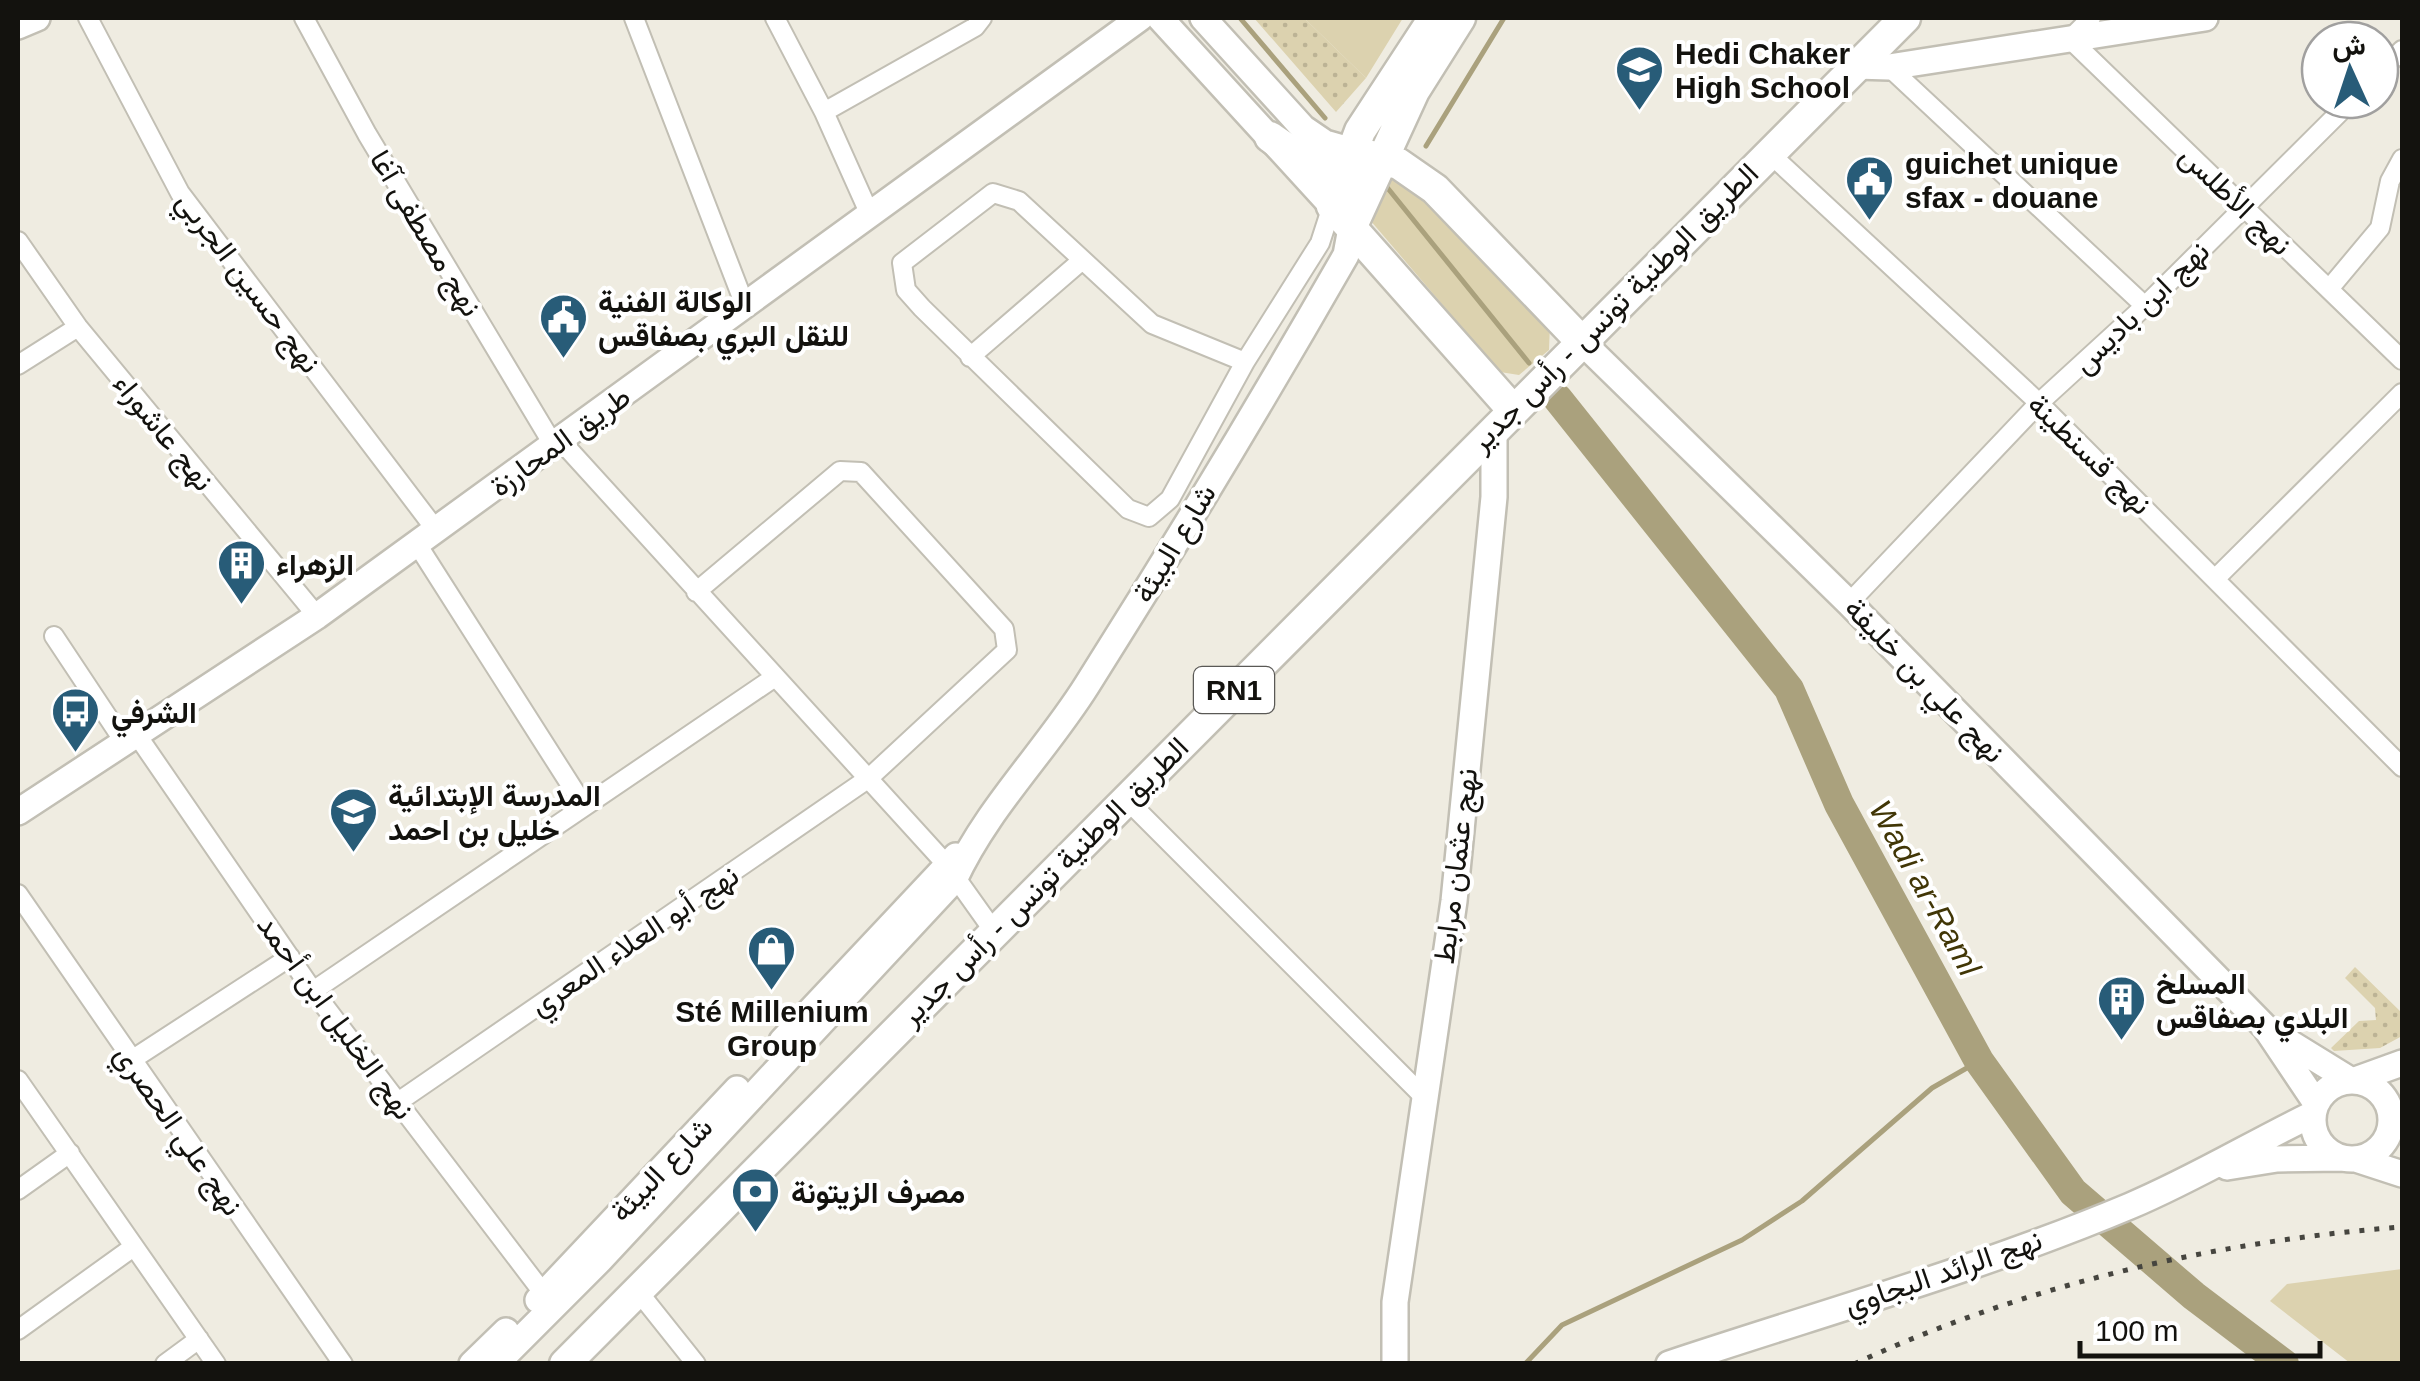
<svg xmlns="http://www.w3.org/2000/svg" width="2420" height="1381" viewBox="0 0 2420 1381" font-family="Arial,Vazirmatn,sans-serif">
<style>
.grass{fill:url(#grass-dots)}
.park{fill:#dcd2af}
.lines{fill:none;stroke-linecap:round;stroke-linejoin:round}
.stream{stroke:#aaa17d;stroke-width:5}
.river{stroke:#aaa17d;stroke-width:30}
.street-casing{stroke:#c2bfb4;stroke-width:22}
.secondary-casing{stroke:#c2bfb4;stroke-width:30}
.primary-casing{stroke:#c2bfb4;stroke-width:35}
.street{stroke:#fff;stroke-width:18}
.secondary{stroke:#fff;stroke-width:25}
.primary{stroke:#fff;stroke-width:30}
.rail{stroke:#46453f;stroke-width:5;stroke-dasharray:5 10;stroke-linecap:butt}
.labels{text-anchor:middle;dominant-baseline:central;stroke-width:8;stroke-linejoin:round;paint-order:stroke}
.shield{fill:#fff;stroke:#5a5956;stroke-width:2.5}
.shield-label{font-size:28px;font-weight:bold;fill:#13120e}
.poi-label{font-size:30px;font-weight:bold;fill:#13120e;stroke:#fff;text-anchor:start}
.street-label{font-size:30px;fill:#13120e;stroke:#fff}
.water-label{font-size:32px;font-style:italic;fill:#413606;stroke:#fff}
</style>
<defs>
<pattern id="grass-dots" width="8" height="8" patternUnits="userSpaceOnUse" patternTransform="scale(2.5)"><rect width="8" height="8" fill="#dcd2af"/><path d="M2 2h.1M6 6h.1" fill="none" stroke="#bcb395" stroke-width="1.8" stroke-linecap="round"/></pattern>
</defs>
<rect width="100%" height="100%" fill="#efece1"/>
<!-- grass -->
<path class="grass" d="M1254 18H1304L1366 78 1336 112Z
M2355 967 2402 1013V1036L2380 1048 2334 1051 2331 1048 2359 1021 2376 1020 2375 1008 2345 978Z"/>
<!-- park -->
<path class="park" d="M1304 18H1403L1366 78Z
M1393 177 1421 193 1550 324 1549 350 1519 375 1500 372 1370 220 1376 194Z
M2402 1269V1363H2350L2270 1301 2287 1284Z"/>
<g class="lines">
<!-- stream -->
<path class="stream" d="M1240 18 1325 118
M1426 146 1504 18
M1386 186 1529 363
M1525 1364 1562 1325 1742 1240 1802 1201 1932 1088 1979 1061"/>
<!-- river -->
<path class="river" d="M1558 399 1789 689 1839 804 1979 1061 2073 1192 2194 1296 2284 1364"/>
<defs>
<path id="street" d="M88 18 180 193 436 530
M304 18 367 134 554 446
M634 18 746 308
M775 18 824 112 871 217
M2091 18 2070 39 2402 360
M1889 67 2145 306
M2380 72 2402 50
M824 112 975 27 982 18
M1767 151 2039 403 2402 767
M18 241 78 327 317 616
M2329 289 2380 228 2390 181 2402 159
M970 357 1080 262
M1245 362 1152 324 1019 201 993 193 902 263 906 290 922 308 1128 509 1149 517 1170 499 1245 362 1320 243 1332 206
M18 365 78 327
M561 441 946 864 993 930
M417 544 584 806
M2216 578 2402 393
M1849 603 2039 403 2145 306 2352 100
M54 636 125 743
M137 735 313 991 544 1294
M1126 799 1423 1096
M18 894 343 1364
M313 991 775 677
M130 1061 290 957
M18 1080 216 1364
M398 1102 869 778 1007 650 1004 629 861 472 840 471 696 592
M18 1190 70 1153
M637 1290 696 1364
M18 1330 132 1248
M165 1364 199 1339"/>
<path id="secondary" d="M1160 18 1332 206
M1203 18 1303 128 1325 143 1353 151
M18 26 37 18
M1856 66 1889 67 2205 18
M1580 340 1849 603 2265 1027 2316 1103
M18 812 317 616 1140 18
M2277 1035 2350 1080
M782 1041 956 856
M2355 1080 2402 1063
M2313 1120a39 39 0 1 1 78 0a39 39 0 1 1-78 0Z
M2356 1159 2402 1174
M2227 1167 2277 1159 2342 1158
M538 1300 737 1089
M472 1364 506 1331
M496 1364 599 1261 954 880C987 808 1045 752 1087 685 1176 544 1263 400 1346 255L1351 228
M1395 1364V1302L1454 901 1494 497V428
M1669 1364C1822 1313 1980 1269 2130 1206 2194 1179 2251 1144 2313 1114"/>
<path id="primary" d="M1434 18 1360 131 1332 206 1512 409
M1270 137C1300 158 1324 176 1363 167
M1353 151 1399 164 1435 189 1580 340
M1351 228 1414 91 1460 18
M565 1364 1905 18"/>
</defs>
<!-- street casing -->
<use href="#street" class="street-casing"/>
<!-- secondary casing -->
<use href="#secondary" class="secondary-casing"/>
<!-- primary casing -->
<use href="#primary" class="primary-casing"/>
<!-- street -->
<use href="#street" class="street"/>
<!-- secondary -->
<use href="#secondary" class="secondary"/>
<!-- primary -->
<use href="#primary" class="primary"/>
<!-- rail -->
<path class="rail" d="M1854 1364C2025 1285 2215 1241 2402 1227"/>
</g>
<!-- icons -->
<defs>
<symbol id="school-pin" viewBox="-11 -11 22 30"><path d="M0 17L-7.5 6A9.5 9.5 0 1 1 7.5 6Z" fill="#285c78" stroke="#fff"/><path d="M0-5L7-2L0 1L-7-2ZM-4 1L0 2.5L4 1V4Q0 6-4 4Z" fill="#fff"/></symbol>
<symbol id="civic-pin" viewBox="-11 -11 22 30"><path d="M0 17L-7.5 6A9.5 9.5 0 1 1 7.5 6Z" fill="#285c78" stroke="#fff"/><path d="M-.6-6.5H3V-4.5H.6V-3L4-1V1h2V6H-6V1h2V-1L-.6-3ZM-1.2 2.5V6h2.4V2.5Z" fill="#fff"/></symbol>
<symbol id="building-pin" viewBox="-11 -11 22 30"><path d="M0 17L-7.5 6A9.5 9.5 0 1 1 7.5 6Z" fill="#285c78" stroke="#fff"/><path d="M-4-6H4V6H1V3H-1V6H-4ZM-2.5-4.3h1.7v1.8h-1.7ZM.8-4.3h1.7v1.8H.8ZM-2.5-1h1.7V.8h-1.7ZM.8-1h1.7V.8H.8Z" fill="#fff"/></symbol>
<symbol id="bus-pin" viewBox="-11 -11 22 30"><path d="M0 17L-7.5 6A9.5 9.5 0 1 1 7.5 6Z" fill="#285c78" stroke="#fff"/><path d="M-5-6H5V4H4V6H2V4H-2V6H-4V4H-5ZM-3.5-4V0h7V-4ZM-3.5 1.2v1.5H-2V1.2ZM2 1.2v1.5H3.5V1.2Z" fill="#fff"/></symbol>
<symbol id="shop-pin" viewBox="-11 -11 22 30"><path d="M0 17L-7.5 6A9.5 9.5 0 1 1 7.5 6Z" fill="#285c78" stroke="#fff"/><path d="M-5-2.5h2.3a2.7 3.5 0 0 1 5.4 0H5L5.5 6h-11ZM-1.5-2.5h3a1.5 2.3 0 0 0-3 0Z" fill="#fff"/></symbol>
<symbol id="bank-pin" viewBox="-11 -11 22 30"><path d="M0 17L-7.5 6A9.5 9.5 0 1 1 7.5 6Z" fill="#285c78" stroke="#fff"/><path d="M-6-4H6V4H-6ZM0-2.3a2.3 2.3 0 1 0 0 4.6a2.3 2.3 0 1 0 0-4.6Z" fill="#fff"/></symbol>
</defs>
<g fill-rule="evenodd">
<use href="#school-pin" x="1612" y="42" width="55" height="75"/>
<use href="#civic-pin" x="1842" y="152" width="55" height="75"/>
<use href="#civic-pin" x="536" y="290" width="55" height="75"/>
<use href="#building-pin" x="214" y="536" width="55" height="75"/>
<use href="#bus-pin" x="48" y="684" width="55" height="75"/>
<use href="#school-pin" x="326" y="784" width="55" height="75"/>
<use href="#shop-pin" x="744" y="922" width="55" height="75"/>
<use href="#building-pin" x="2094" y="972" width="55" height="75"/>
<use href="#bank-pin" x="728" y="1164" width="55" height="75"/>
</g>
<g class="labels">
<!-- shield labels -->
<rect class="shield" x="1194" y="667" width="80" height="46" rx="8"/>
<g class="shield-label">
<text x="1234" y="690">RN1</text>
</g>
<!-- poi labels -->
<g class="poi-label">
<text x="1675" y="53">Hedi Chaker<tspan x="1675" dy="34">High School</tspan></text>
<text x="1905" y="163">guichet unique<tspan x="1905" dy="34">sfax - douane</tspan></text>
<text x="598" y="301">الوكالة الفنية<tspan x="598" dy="34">للنقل البري بصفاقس</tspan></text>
<text x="276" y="564">الزهراء</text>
<text x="111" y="712">الشرفي</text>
<text x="388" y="795">المدرسة الإبتدائية<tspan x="388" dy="34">خليل بن احمد</tspan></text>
<text x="2156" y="983">المسلخ<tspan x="2156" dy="34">البلدي بصفاقس</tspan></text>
<text x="772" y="1011" text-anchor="middle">Sté Millenium<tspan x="772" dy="34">Group</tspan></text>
<text x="791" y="1192">مصرف الزيتونة</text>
</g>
<!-- street labels -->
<g class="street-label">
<text transform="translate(2236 200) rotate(44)">نهج الأطلس</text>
<text transform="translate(426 233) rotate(59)">نهج مصطفى آغا</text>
<text transform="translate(249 282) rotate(53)">نهج حسين الجربي</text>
<text transform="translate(1614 307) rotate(-45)">الطريق الوطنية تونس - رأس جدير</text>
<text transform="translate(2141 307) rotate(-44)">نهج ابن باديس</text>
<text transform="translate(164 432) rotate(51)">نهج عاشوراء</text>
<text transform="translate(560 441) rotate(-36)">طريق المحارزة</text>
<text transform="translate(2090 454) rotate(44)">نهج قسنطينة</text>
<text transform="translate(1174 543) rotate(-59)">شارع البيئة</text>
<text transform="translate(1925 680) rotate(46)">نهج علي بن خليفة</text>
<text transform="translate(1455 866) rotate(-83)">نهج عثمان مرابط</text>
<text transform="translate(1044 881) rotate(-45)">الطريق الوطنية تونس - رأس جدير</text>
<text transform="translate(634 940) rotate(-34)">نهج أبو العلاء المعري</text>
<text transform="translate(336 1017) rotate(54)">نهج الخليل ابن أحمد</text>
<text transform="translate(179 1130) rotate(55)">نهج علي الحصري</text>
<text transform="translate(661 1169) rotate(-46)">شارع البيئة</text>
<text transform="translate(1943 1272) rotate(-19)">نهج الرائد البجاوي</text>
</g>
<!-- water labels -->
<g class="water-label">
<text transform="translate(1925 888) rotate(61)">Wadi ar-Raml</text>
</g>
</g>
<!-- border -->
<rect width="2420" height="1381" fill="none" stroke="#13120e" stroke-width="40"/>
<!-- north arrow -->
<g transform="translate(2350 70) rotate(357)"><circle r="48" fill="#ffffff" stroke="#a1a09f" stroke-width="2.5"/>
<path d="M0-8L18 38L0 25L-18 38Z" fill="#285c78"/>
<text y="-15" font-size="28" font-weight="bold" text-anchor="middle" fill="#13120e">ش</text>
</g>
<!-- scale -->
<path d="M2080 1341v15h240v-15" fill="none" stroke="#13120e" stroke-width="5"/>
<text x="2095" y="1341" font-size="30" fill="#13120e" stroke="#ffffff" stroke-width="8" paint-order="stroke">100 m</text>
</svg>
